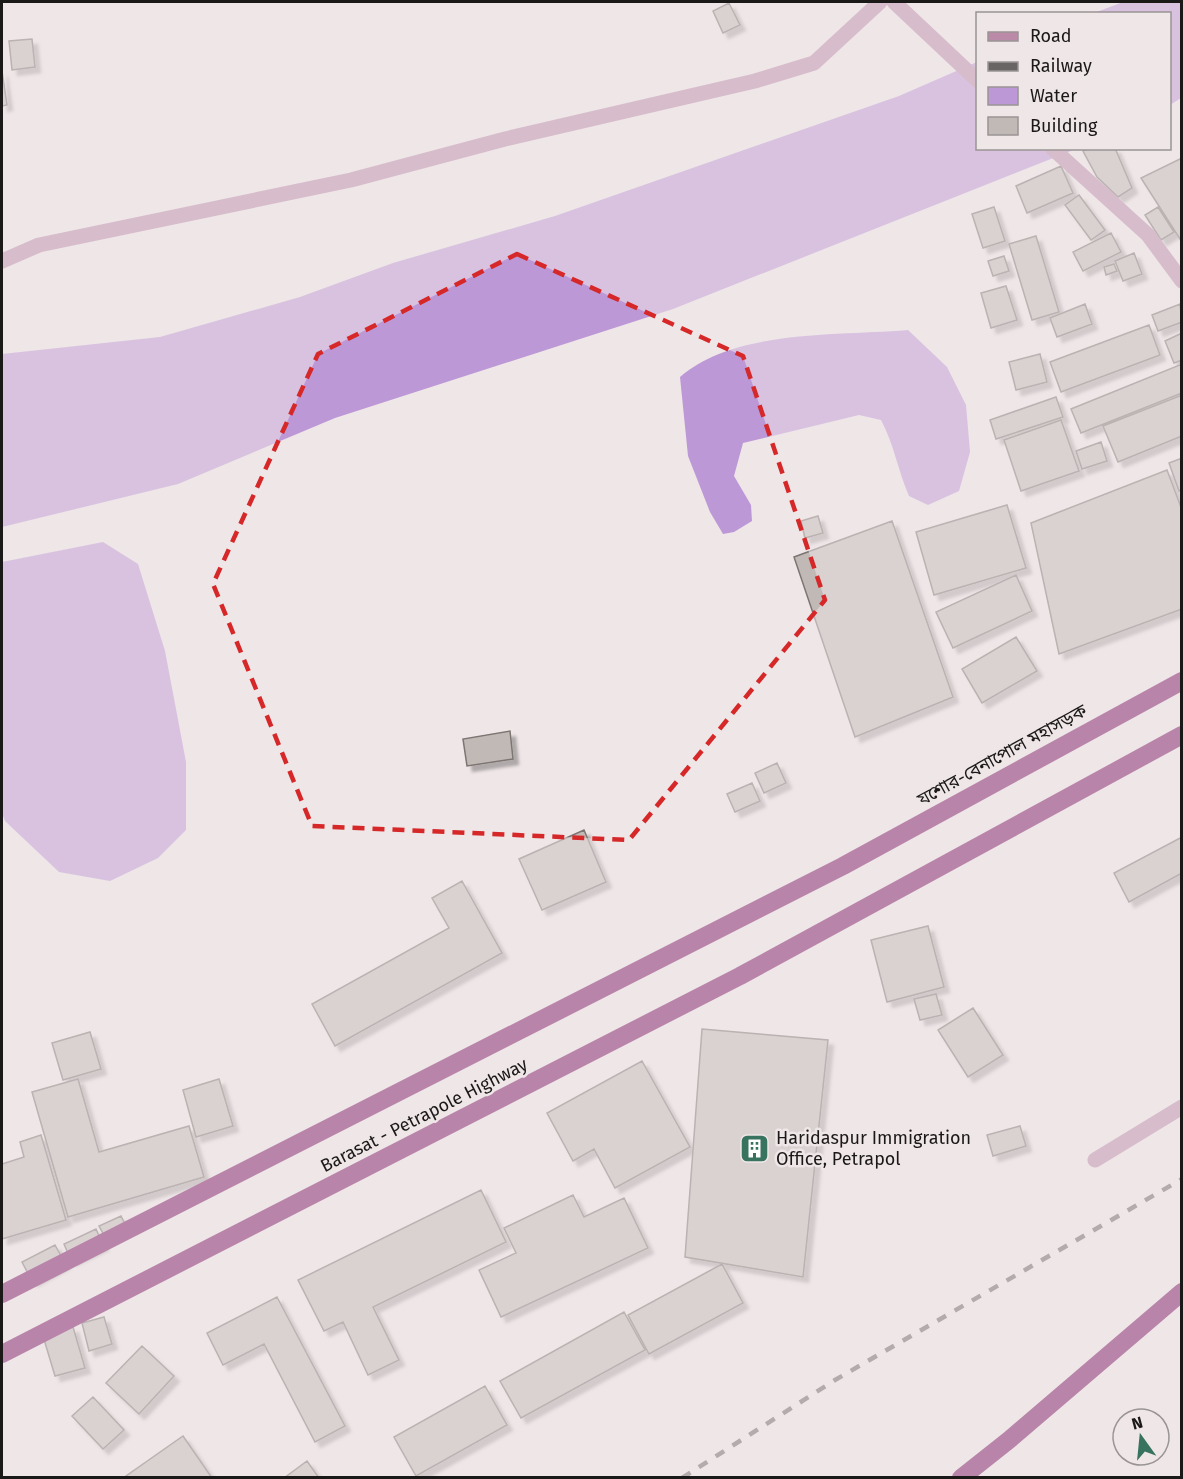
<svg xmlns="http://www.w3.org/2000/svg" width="1183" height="1479" viewBox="0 0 1183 1479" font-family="'Fira Sans','Noto Sans Bengali',sans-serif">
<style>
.water{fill:#bc98d7}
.building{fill:#c1b9b6;stroke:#7c7572;stroke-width:1.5;filter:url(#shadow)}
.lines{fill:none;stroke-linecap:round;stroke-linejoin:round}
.street{stroke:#ba8aa8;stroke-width:15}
.highway{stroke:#780f5e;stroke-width:18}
.rail{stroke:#6a6565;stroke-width:4.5;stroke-dasharray:10 10;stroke-linecap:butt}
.marked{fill:none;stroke:#d62828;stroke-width:4.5;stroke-dasharray:12 8;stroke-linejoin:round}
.labels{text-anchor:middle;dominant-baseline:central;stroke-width:5;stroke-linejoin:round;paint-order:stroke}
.street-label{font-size:18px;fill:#1b1818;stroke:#efe6e7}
.poi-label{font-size:18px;fill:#1b1818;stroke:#efe6e7;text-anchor:start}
</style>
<defs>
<filter id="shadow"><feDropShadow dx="5.5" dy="5.5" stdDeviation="1.5" flood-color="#0004"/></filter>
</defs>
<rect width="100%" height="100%" fill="#efe6e7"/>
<!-- water -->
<path class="water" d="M1123 2H1181V98L1170 105V14L1094 13Z
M977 62 978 148 1076 149 673 309 335 418 178 484 2 527V354L160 337 300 297 393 263 555 216 899 96Z
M908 330 947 367 966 405 970 452 959 491 928 505 909 496C898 471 894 444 881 420L859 415 743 443 734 476 751 505 752 521 734 532 723 534 710 512 688 456 680 377C735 329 838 336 908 330Z
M103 542 138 564 165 651 186 762V830L158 858 110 881 59 872 5 821 2 813V562Z"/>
<!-- building -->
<path class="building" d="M729 3 740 25 723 33 713 11Z
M32 39 35 67 12 70 9 41Z
M2 71 7 105 2 106Z
M1089 148H1115L1132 188 1118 197 1097 177 1083 151Z
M1182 158V238L1180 239 1141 178Z
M1061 166 1073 193 1027 213 1016 186Z
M1079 195 1105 230 1091 240 1065 205Z
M994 207 1005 241 983 248 972 214Z
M1158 207 1174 232 1161 240 1145 215Z
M1111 233 1121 252 1083 271 1073 252Z
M1036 236 1059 312 1032 320 1009 244Z
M1134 253 1142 274 1123 281 1115 261Z
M1004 256 1009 271 993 276 988 261Z
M1114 264 1117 271 1106 275 1104 267Z
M1006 286 1017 320 991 328 981 293Z
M1085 304 1092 324 1057 337 1050 318Z
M1180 304 1182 322 1158 331 1152 315Z
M1149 325 1160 355 1061 392 1050 362Z
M1182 333V360L1174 363 1165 341Z
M1040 354 1047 382 1016 390 1009 362Z
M1182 364V393L1081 433 1071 409Z
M1182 395V436L1118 462 1103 426Z
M1056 397 1063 417 996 439 990 420Z
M1061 420 1079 471 1021 491 1004 440Z
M1101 442 1107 461 1082 469 1076 451Z
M1182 458V489L1179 491 1169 463Z
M1167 470 1182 510V609L1059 654 1031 523Z
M1007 505 1026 568 934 595 916 532Z
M818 516 823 533 805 538 801 521Z
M892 521 953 697 855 737 794 557Z
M1016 575 1032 611 953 648 936 612Z
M1016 637 1037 671 982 703 962 669Z
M510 731 513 759 467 766 463 739Z
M777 763 786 783 764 793 755 773Z
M752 783 760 801 735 812 727 794Z
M584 830 606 882 542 910 519 859Z
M1182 837V873L1129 902 1114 873Z
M462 881 502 953 335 1046 312 1004 449 928 432 898Z
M928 926 944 987 887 1002 871 940Z
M936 994 942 1015 920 1020 914 999Z
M973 1008 1003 1055 968 1077 938 1030Z
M702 1029 828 1040 803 1277 685 1257Z
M90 1032 101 1069 63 1080 52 1043Z
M642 1061 690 1147 615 1188 594 1149 573 1161 547 1113Z
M78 1079 99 1152 189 1126 204 1177 68 1217 32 1092Z
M219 1079 233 1126 196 1137 183 1090Z
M1020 1126 1026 1146 993 1156 987 1135Z
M41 1135 66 1220 2 1239V1164L24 1157 20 1142Z
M481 1190 506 1242 373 1307 399 1360 368 1375 343 1322 324 1331 298 1280Z
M573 1195 584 1217 624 1198 648 1248 501 1317 479 1270 516 1253 504 1228Z
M121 1216 126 1226 105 1237 99 1226Z
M96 1229 103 1245 71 1260 64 1244Z
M55 1245 65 1263 32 1281 22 1262Z
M722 1264 743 1303 649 1354 628 1315Z
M277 1297 345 1426 315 1442 264 1344 223 1365 207 1333Z
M624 1312 645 1350 521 1418 500 1381Z
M104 1317 112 1344 89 1351 82 1323Z
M73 1327 85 1368 55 1376 43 1336Z
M142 1346 174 1376 139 1414 106 1383Z
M485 1386 507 1425 416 1476 394 1437Z
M93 1397 124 1430 103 1449 72 1416Z
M183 1436 212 1478H127L126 1476Z
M307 1461 319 1478H284Z"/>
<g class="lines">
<!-- street -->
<path class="street" d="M894 2 978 81
M1052 148 1148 235 1182 281
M2 261 39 245 351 180 505 139 755 81 814 63 880 2
M1095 1160 1182 1107"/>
<!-- highway -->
<path class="highway" d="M2 1294 843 866 1182 681
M2 1354 740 976 1182 735
M961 1478 1009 1440 1182 1292"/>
<!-- rail -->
<path class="rail" d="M682 1478 835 1380 1182 1179"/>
</g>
<!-- marked area -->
<path d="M0 0H1183V1479H0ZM517 254 743 356 825 600 629 840 312 826 213 584 318 354Z" fill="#efe6e7" fill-opacity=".55" fill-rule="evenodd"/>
<path class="marked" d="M517 254 743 356 825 600 629 840 312 826 213 584 318 354Z"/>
<!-- icons -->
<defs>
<symbol id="building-square" viewBox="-11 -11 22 22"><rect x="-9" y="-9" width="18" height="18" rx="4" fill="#37735e" stroke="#efe6e7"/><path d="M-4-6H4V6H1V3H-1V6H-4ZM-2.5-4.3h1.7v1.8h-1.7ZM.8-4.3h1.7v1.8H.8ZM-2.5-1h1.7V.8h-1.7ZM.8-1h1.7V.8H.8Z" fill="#fff"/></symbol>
</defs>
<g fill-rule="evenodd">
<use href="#building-square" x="738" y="1132" width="33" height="33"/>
</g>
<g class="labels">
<!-- street labels -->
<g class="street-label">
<text transform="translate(1002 755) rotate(-29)">যশোর-বেনাপোল মহাসড়ক</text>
<text transform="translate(424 1115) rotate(-27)">Barasat - Petrapole Highway</text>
</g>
<!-- poi labels -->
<g class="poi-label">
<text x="776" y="1138">Haridaspur Immigration<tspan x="776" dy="21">Office, Petrapol</tspan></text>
</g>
</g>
<!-- border -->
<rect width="1183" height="1479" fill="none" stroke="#1b1818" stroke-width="6"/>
<!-- legend -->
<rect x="976" y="12" width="195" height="138" fill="#efe6e7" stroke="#9a9494" stroke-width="1.5"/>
<rect x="988" y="32" width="30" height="9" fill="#ba8aa8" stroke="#9a9494" stroke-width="1.5"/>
<text x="1030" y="42" font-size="18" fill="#1b1818">Road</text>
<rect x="988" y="62" width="30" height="9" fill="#6a6565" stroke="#9a9494" stroke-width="1.5"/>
<text x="1030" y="72" font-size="18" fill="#1b1818">Railway</text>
<rect x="988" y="87" width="30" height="18" fill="#bc98d7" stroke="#9a9494" stroke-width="1.5"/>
<text x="1030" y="102" font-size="18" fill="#1b1818">Water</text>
<rect x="988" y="117" width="30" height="18" fill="#c1b9b6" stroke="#9a9494" stroke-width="1.5"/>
<text x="1030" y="132" font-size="18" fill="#1b1818">Building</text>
<!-- north arrow -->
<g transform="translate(1141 1437) rotate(345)"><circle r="28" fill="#efe6e7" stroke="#9a9494" stroke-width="1.5"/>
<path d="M0-4.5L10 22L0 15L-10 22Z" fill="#37735e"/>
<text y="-9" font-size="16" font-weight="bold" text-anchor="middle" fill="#1b1818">N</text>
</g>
</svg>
